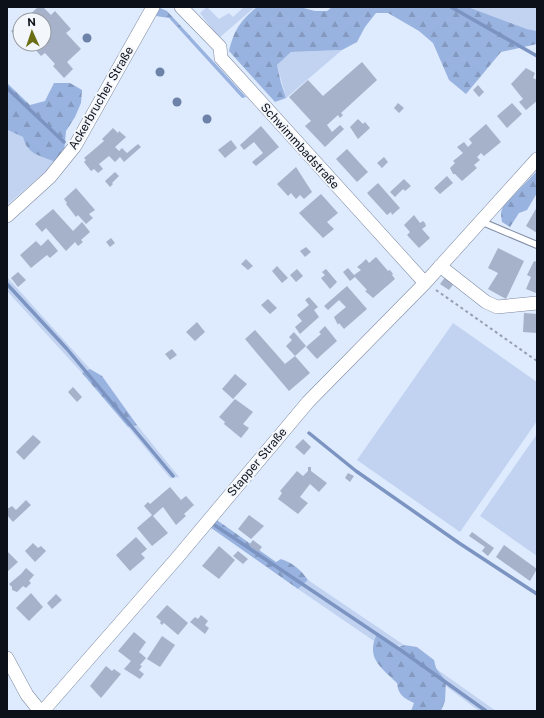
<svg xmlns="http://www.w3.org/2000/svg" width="544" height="718" viewBox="0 0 544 718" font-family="'Public Sans',sans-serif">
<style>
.green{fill:#c2d3f1}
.forest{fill:url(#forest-firs)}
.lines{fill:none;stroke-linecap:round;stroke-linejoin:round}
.stream{stroke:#7c94c1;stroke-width:3.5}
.building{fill:#a5b2ca}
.lane-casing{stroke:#7e8aa1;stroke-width:8}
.street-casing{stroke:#7e8aa1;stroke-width:14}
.path{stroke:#97a0b0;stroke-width:2;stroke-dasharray:3 3;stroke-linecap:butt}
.lane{stroke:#fff;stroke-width:6}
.street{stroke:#fff;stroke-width:13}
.tree{fill:#6d82a8}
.labels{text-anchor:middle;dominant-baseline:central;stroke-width:4;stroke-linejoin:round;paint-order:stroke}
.street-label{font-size:12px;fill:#0c1018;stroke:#f3f6fb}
</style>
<defs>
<pattern id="forest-firs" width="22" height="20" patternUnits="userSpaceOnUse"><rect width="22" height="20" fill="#99b3e0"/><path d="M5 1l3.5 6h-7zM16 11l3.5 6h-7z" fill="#8399bf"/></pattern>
</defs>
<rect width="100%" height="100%" fill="#deeafd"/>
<!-- green -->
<path class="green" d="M207 7 219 19 229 13 233 17 244 7H255L219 38 200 13Z
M468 7H537V31L527 29Z
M342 50 286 98 277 65 291 52Z
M7 128 23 137C27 155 40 155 55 162L60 159 7 205Z
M7 277 90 369 82 373 7 291Z
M453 323 537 382V421L460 532 357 460Z
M137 425 179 477 170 478 128 427Z
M537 434V556L480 516Z
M308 580 404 645C394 648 386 639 377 634L374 641 298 589Z
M438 670 496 711H479L447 687 446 681Z"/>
<!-- forest -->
<path class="forest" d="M257 7H300L315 11H327L332 7H468L527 29 537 31V44L501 52 466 94 449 80 433 43 419 31 388 13H376L365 27 357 42 342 50 291 52 277 65 281 83 286 98 275 102 229 51C234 30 241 20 257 7Z
M160 8 167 11 246 97 242 98 169 18 156 16Z
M7 83 30 105 45 101 54 83H70L82 90 81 103 75 117 66 131 64 153 55 162C40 155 27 155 23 137L8 130Z
M537 171V193L527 210 519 213 510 227 502 222C501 214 500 212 504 205Z
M90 369 102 376 137 425 128 427 82 373Z
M214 518 276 562 281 559C293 563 301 570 308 580L298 589 207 525Z
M377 634 399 647 404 645 417 647 434 660 436 668 446 681 445 701 441 711H411L414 703C404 698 398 695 397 683 382 668 365 658 377 634Z"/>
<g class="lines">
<!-- stream -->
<path class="stream" d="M451 7 537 56
M7 88 64 142
M7 284 67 349 173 476
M309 433 356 471 459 543 537 594
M213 524 402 651 486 711"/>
</g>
<!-- building -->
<path class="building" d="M38 7H43L51 15 55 11 71 29 66 33 81 49 67 62 73 69 64 78 53 66 55 64 45 53 41 56 30 44H44V20H24Z
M20 23V37L18 39 11 31Z
M362 62 377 80 341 113 343 115 340 118 338 115 327 125 332 132 340 125 344 129 325 147 305 126 311 121 289 97 308 80 323 96Z
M526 68 535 73 533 78 537 80V101L526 110 519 102 523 99 511 84Z
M478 85 484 92 479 97 473 90Z
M398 103 404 108 399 113 394 108Z
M512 103 522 114 507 128 497 116Z
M358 119 363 124 365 122 370 128 358 139 350 127Z
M486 124 501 142 484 156 481 153 477 157 480 160 474 165 477 168 462 181 455 174H453L450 168 455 163 453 161 463 153 457 147 464 142 468 147 472 143 469 139Z
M261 126 279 147 256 166 252 162 263 153 254 142 244 150 240 145Z
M113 128 118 133 119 131 126 137 115 147 119 151 122 148 127 153 138 144 141 147 124 162 120 157 115 162 109 156 99 164 103 169 98 173 94 169 91 171 84 162 86 160 84 158 104 141 102 139Z
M231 140 237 148 225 158 218 150Z
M347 149 368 172 357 182 336 159Z
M384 157 388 162 382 168 377 163Z
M296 167 312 192 304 199 300 195 296 199 291 193 288 196 277 184Z
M115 172 119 176 112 183 113 184 110 187 105 181Z
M447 176 453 183 440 194 434 188Z
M404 179 411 186 405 191 403 189 395 197 390 192Z
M378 183 400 208 392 215 391 212 387 215 367 193Z
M76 188 95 210 89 214 93 218 86 224 78 215 76 217 66 204 67 203 64 199Z
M321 194 338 213 327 222 334 229 323 238 299 213Z
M537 207V233L526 226Z
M53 209 73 231 82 222 90 232 81 240 83 242 78 246 75 242 66 251 46 228 42 232 35 224Z
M414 215 420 223 423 221 425 223 426 226 422 229 430 238 419 248 407 235 410 232 404 225Z
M111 238 115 243 110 247 106 242Z
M48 239 58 251 50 258 47 255 31 268 20 255 36 241 41 246Z
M306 247 311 252 305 257 300 251Z
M498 248 524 261 506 299 488 289 498 273 488 268Z
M376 257 388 271 390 270 393 274 392 275 395 279 373 298 365 291 367 290 355 277 350 281 343 272 348 268 354 275 361 270 357 267 362 263 366 259 369 263Z
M246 259 253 266 248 270 241 264Z
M534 261 537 262V291L536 293 526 289 531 277 527 275Z
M277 266 288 278 282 283 272 271Z
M297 269 303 276 296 282 290 275Z
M326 269 337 282 330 289 321 278 325 275 322 272Z
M18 272 26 280 18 287 11 278Z
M446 276 455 282 449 290 440 284Z
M347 286 367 309 344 329 339 323 338 325 334 317 346 307 339 300 328 310 324 306Z
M309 297 318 307 314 310 319 317 300 334 295 327 302 321 297 315 309 305 305 300Z
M268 299 277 308 270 314 261 305Z
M524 313 537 314V333L523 332Z
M197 322 205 332 195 341 186 332Z
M325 326 337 341 317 359 306 347 321 334 319 332Z
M255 330 285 364 295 356 310 373 289 391 245 339Z
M294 332 306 346 295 356 286 346 292 340 289 337Z
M172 349 177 355 170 360 165 354Z
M235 374 247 384 233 399 222 389Z
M73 387 82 397 77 402 68 392Z
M235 399 253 412 243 424 249 428 241 438 224 424 225 422 219 417Z
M33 435 41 442 24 460 16 452Z
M303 439 311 447 304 455 295 447Z
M308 467H311V471L327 483 319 492 310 484 300 497 308 503 298 514 278 499 282 493 280 491 297 471 303 476 308 471Z
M348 473 354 476 350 482 345 478Z
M170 487 181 500 186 496 194 505 184 514 186 516 176 525 163 507 153 516 168 533 152 546 137 528 152 515 144 506 148 502 150 504Z
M26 500 31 505 13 522 7 515V509L12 506 16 510Z
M249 515 264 526 251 539 238 529Z
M472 532 494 548 488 556 482 551 485 547 469 536Z
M136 537 147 549 141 554 145 558 130 571 116 555Z
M253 540 262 547 258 552 249 545Z
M33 543 38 548 41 546 46 551 35 562 25 551Z
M504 545 537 569 530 581 496 557Z
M219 546 235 560 219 579 202 566Z
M7 551 18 562 7 572Z
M238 551 248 559 243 564 233 556Z
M26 568 34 575 29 581 31 583 26 588 23 586 17 592 12 590V587L9 584 21 574Z
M31 593 43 607 29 621 16 608Z
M56 594 62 600 52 609 47 603Z
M167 605 188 623 178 635 164 623 162 625 160 623 161 621 156 617Z
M201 615 208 621 205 625 209 628 205 634 190 622 195 617 198 619Z
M134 632 146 642 139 652 146 658 140 665 142 666 139 670 144 674 140 679 124 669 131 661 118 651Z
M162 636 175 645 160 667 147 659Z
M106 666 112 671 114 669 121 674 101 698 90 686Z"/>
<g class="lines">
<defs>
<path id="lane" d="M480 221 537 245"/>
<path id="street" d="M181 7 220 47 221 58 425 283
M7 216 50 177 75 146 153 7
M440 266 486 302 497 307 537 303
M7 658 27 695 40 711
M43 711 177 558 308 402 425 283 537 159"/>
</defs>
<!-- lane casing -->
<use href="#lane" class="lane-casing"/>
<!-- street casing -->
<use href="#street" class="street-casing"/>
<!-- path -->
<path class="path" d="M436 290 537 361"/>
<!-- lane -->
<use href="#lane" class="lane"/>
<!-- street -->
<use href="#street" class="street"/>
</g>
<!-- trees -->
<g class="tree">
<circle cx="87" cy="38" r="4.5"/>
<circle cx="160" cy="72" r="4.5"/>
<circle cx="177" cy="102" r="4.5"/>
<circle cx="207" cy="119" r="4.5"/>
</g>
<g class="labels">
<!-- street labels -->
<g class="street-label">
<text transform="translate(101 98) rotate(-60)">Ackerbrucher Straße</text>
<text transform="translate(300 146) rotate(48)">Schwimmbadstraße</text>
<text transform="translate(257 462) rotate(-50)">Stapper Straße</text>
</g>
</g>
<!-- border -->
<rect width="544" height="718" fill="none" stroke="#0c1018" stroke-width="16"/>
<!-- north arrow -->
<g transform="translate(32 32) rotate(357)"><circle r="19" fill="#f3f6fb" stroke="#979aa0"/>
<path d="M0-3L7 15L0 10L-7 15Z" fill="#6b6e12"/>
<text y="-6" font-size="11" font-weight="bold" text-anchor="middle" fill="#0c1018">N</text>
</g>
</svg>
